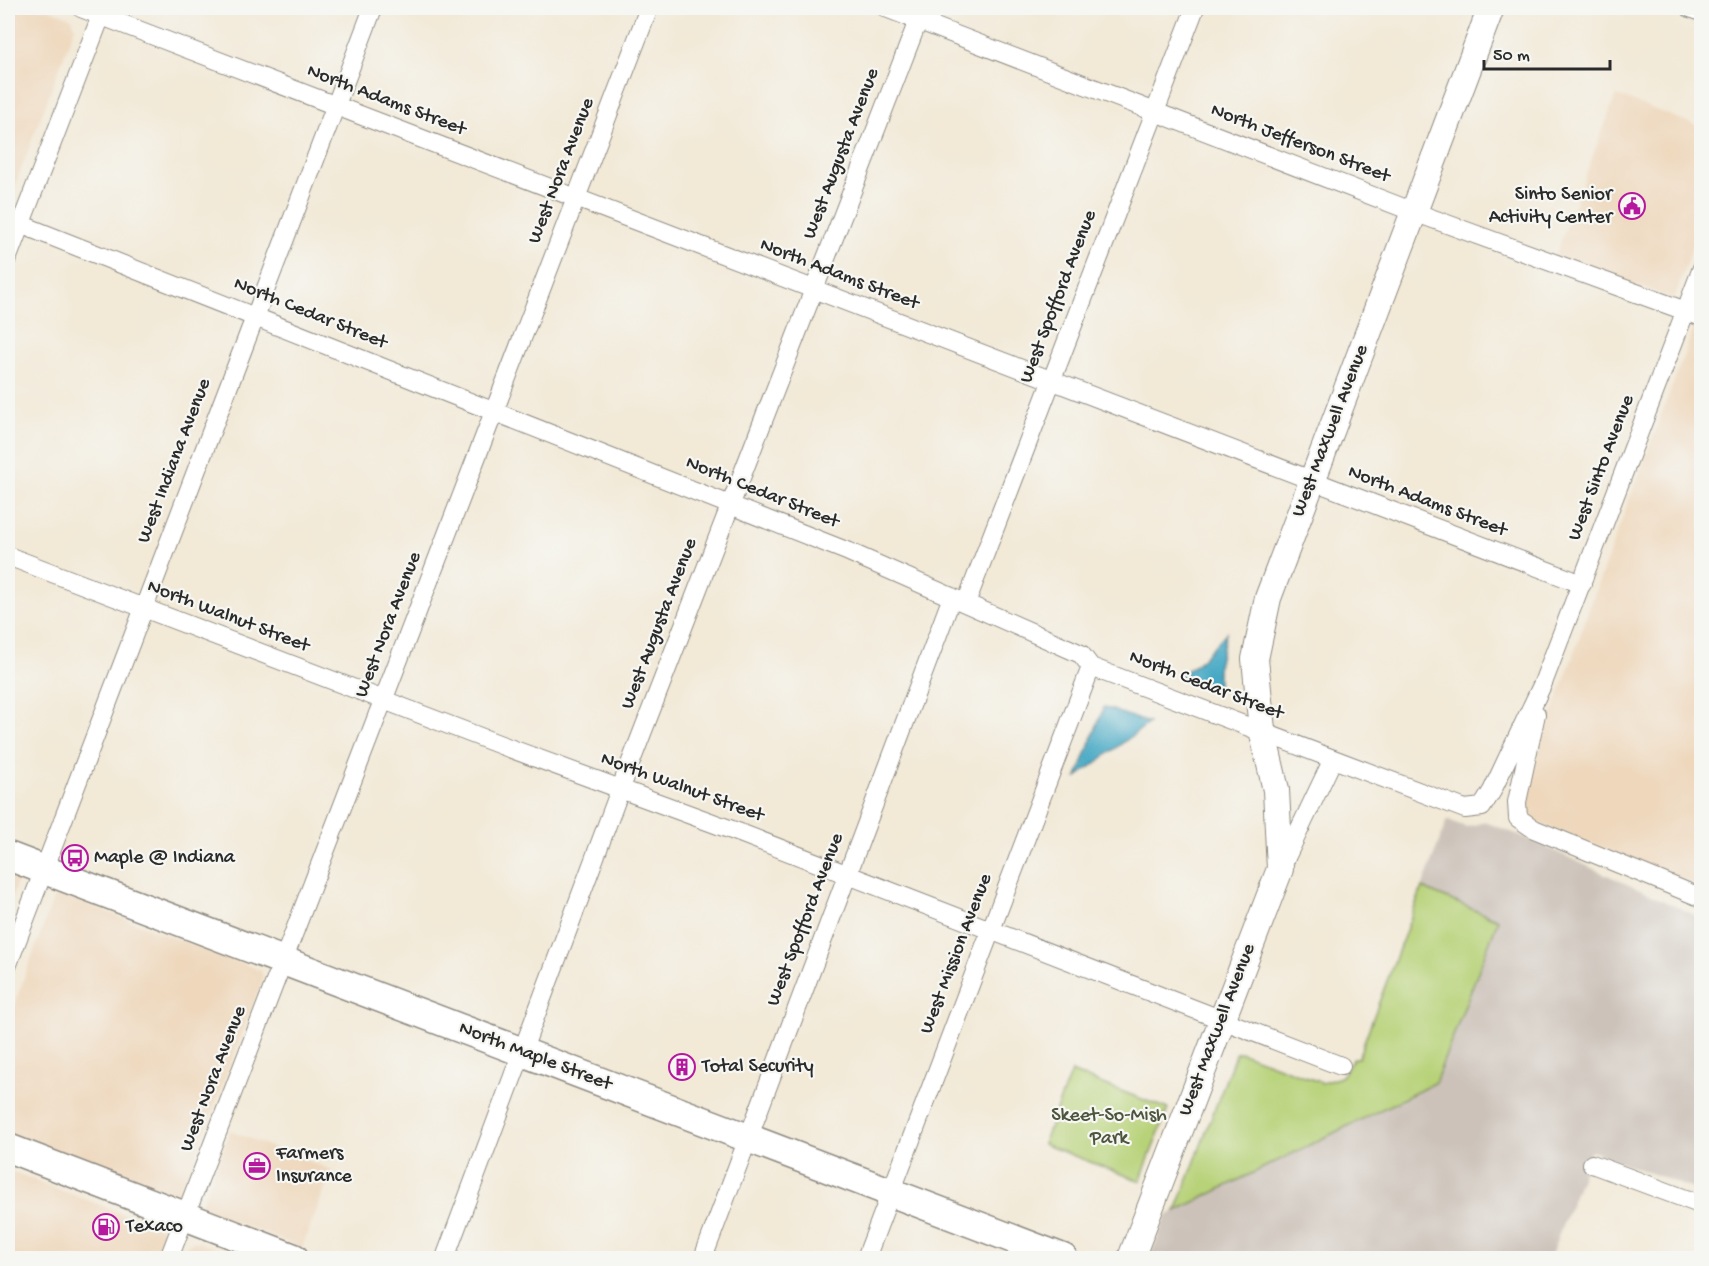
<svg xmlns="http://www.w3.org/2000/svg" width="1709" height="1266" viewBox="0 0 1709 1266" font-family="'Gochi Hand',sans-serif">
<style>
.built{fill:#eed7bb}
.industrial{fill:#ccc2b9}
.green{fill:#b7d278;stroke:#717e52;stroke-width:1.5}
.water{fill:#46a9c5;stroke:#386a78;stroke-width:1.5}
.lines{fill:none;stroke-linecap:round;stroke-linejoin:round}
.street-casing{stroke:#8e8a81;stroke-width:20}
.secondary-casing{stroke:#8e8a81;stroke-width:28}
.primary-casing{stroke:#8e8a81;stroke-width:31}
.street{stroke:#fff;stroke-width:18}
.secondary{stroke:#fff;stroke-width:26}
.primary{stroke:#fff;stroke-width:28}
.labels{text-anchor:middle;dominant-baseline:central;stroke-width:4.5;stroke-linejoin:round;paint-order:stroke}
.street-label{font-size:20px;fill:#2b2b2b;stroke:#f6f6f2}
.poi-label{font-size:20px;fill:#2b2b2b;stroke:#f6f6f2;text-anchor:start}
.park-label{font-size:20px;fill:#4e553e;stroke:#f6f6f2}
</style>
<rect width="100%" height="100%" fill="#f6f6f2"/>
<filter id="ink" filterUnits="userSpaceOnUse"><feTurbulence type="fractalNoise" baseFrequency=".0167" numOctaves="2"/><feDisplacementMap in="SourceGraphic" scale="12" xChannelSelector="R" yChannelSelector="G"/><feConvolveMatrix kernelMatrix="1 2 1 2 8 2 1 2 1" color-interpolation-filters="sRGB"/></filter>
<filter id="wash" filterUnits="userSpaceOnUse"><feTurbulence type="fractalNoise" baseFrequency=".008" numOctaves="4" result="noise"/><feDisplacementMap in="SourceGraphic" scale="24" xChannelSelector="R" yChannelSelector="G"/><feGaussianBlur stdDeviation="1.35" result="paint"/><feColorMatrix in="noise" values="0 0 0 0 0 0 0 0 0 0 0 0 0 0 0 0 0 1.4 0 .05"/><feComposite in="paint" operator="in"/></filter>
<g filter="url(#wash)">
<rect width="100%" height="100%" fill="#f2e9d7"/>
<!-- built -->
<path class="built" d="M8 8H45L72 18 75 27 8 203Z
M1616 95 1701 127V222L1674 299 1555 256Z
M1701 309V886L1528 819 1520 806 1604 567Z
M8 873 18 880 8 907Z
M60 894 262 971 263 979 181 1194 177 1199 8 1137V1021L54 897Z
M230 1131 332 1170 302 1248 202 1209 201 1204Z
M8 1170 158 1227 163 1232V1240L156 1258H8Z
M191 1242H198L241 1258H180L184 1248Z"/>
<!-- industrial -->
<path class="industrial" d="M1447 820 1466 827 1485 822 1524 837 1701 918V1192L1591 1151 1550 1258H1150L1166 1216 1435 1083 1498 921 1422 888Z"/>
<!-- green -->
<path class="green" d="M1422 888 1498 920 1435 1083 1176 1211 1236 1053 1240 1052 1322 1083 1341 1077 1354 1058H1358Z
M1071 1072 1168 1109 1140 1181 1043 1144Z"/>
<!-- water -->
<path class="water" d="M1226 633 1218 666V691L1179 676 1198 663Z
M1104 707 1149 723 1077 777Z"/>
</g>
<g filter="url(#ink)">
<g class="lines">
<defs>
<path id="street" d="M81 8 1582 584
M886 8 1414 212 1702 317
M1690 8 1702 12
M20 224 849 552 1074 651 1081 654 1091 667 1465 809 1482 807 1492 791 1543 683 1702 268
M8 257 104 8
M8 556 501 745 740 833 1341 1066
M966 603 1195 8
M1536 714 1517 802 1518 818 1534 829 1702 898
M1281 868 1333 759
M8 964 373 8
M1592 1164 1702 1205
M169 1258 649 8
M445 1258 620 790 923 8
M703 1258 952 597
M866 1258 1091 667"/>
<path id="secondary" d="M1131 1258 1280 869 1276 790 1262 730 1255 659 1268 598 1491 8"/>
<path id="primary" d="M8 856 1063 1258
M8 1148 294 1258"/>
</defs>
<!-- street casing -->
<use href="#street" class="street-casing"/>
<!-- secondary casing -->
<use href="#secondary" class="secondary-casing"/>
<!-- primary casing -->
<use href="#primary" class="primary-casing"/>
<!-- street -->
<use href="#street" class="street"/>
<!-- secondary -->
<use href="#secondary" class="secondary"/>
<!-- primary -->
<use href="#primary" class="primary"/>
</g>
</g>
<!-- icons -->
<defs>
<symbol id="civic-ring" viewBox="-11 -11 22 22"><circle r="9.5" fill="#f6f6f2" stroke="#b5179e" stroke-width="1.5"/><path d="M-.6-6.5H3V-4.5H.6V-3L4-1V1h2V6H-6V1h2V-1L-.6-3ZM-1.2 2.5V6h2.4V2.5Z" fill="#b5179e"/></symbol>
<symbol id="bus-ring" viewBox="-11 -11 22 22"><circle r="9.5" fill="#f6f6f2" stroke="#b5179e" stroke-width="1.5"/><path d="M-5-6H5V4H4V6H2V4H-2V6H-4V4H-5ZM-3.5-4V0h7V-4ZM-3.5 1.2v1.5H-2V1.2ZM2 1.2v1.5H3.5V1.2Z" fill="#b5179e"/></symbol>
<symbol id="building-ring" viewBox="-11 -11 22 22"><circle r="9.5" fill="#f6f6f2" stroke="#b5179e" stroke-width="1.5"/><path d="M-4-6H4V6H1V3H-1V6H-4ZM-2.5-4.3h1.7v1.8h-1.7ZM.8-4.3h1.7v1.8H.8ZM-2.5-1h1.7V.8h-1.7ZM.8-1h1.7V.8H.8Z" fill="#b5179e"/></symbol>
<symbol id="office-ring" viewBox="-11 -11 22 22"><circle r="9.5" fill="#f6f6f2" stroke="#b5179e" stroke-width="1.5"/><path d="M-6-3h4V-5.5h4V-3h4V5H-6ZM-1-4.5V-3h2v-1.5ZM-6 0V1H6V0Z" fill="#b5179e"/></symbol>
<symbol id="fuel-ring" viewBox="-11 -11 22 22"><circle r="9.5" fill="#f6f6f2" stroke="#b5179e" stroke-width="1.5"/><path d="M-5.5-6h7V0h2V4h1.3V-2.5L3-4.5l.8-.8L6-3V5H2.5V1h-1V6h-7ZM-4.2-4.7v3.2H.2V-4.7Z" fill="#b5179e"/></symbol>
</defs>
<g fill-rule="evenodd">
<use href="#civic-ring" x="1617" y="191" width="30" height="30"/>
<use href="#bus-ring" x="60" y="843" width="30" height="30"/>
<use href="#building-ring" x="667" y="1052" width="30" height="30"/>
<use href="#office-ring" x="242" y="1151" width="30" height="30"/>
<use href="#fuel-ring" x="91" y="1212" width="30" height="30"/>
</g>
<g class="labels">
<!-- street labels -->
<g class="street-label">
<text transform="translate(386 101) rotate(21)">North Adams Street</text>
<text transform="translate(1300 144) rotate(21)">North Jefferson Street</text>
<text transform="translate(842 154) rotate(-69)">West Augusta Avenue</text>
<text transform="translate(562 171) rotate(-69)">West Nora Avenue</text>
<text transform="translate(839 275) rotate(21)">North Adams Street</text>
<text transform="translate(1059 297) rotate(-69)">West Spofford Avenue</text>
<text transform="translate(310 314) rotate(22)">North Cedar Street</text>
<text transform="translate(1331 431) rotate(-69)">West Maxwell Avenue</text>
<text transform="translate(175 461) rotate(-69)">West Indiana Avenue</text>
<text transform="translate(1602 468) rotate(-69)">West Sinto Avenue</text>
<text transform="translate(762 493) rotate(22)">North Cedar Street</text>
<text transform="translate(1427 502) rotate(21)">North Adams Street</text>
<text transform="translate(228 617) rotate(21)">North Walnut Street</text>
<text transform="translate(660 624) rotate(-69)">West Augusta Avenue</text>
<text transform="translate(389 625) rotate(-69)">West Nora Avenue</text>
<text transform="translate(1206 686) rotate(21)">North Cedar Street</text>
<text transform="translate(682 788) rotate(20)">North Walnut Street</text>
<text transform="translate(806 920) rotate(-69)">West Spofford Avenue</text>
<text transform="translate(957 954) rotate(-69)">West Mission Avenue</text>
<text transform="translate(1218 1030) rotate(-69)">West Maxwell Avenue</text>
<text transform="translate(535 1057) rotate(21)">North Maple Street</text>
<text transform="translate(214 1079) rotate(-69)">West Nora Avenue</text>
</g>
<!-- poi labels -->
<g class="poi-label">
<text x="1612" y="195" text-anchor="end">Sinto Senior<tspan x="1612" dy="23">Activity Center</tspan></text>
<text x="94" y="858">Maple @ Indiana</text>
<text x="702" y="1067">Total Security</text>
<text x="276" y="1154">Farmers<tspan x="276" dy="23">Insurance</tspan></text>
<text x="126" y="1227">Texaco</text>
</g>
<!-- park labels -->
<g class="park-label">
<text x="1109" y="1116">Skeet-So-Mish<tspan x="1109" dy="23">Park</tspan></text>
</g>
</g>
<!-- margin -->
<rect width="1709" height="1266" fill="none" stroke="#f6f6f2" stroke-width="30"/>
<!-- scale -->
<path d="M1484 60v9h126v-9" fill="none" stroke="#2b2b2b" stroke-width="3"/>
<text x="1493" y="60" font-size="18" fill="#2b2b2b" stroke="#f6f6f2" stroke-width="4.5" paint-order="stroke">50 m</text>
</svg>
